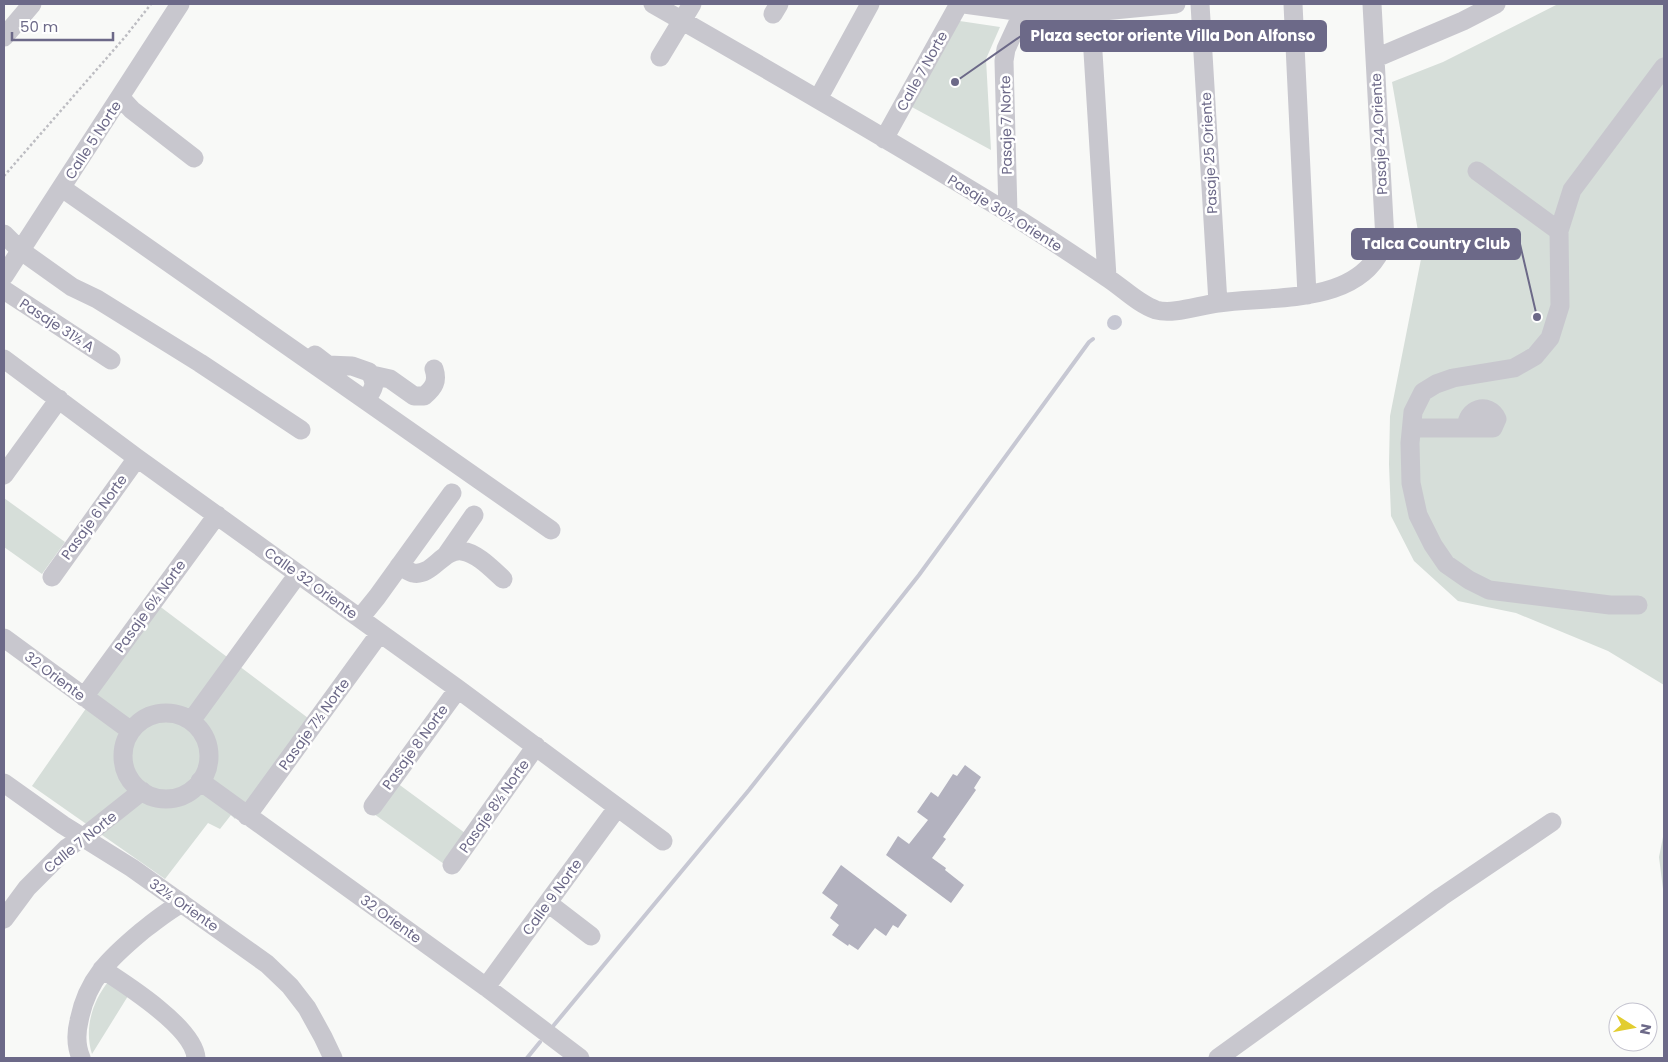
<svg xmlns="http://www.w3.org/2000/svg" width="1668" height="1062" viewBox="0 0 1668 1062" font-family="Poppins,sans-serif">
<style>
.green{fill:#d6ded9}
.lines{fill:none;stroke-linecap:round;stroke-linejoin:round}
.stream{stroke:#c7c8d3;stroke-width:4}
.canal{stroke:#c7c8d3;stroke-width:14}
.building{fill:#b3b2bf}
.path{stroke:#bdbdc2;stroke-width:2.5;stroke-dasharray:2.5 2.5;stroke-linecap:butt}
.minor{stroke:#c8c7ce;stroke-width:19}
.labels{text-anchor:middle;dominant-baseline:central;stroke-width:5;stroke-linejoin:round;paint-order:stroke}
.street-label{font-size:14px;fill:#6c6988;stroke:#fff}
.leader{fill:none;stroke:#6c6988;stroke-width:2}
.callout-dot{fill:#6c6988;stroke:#fff;stroke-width:2}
.callout{fill:#6c6988;stroke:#6c6988;stroke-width:2}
.callout-label{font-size:15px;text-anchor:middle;font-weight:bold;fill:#fff}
</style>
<rect width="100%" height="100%" fill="#f8f9f7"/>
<!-- green -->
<path class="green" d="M1558 4H1664V685L1608 651 1516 613 1458 601 1414 561 1391 516 1389 464 1390 416 1422 254 1392 82 1443 62Z
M953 20 1000 27 986 59 991 150 910 106Z
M4 498 65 542 42 574 4 547Z
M158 605 308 718 235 819 231 815 220 829 208 823 165 879 32 786Z
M397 783 465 833 444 864 374 814Z
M1664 832V897L1659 857Z
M108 982 128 996 92 1054C84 1029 92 1002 108 982Z"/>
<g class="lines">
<!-- stream -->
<path class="stream" d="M554 1025 749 790 919 575 1089 342 1093 339
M527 1058 540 1042"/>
<!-- canal -->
<path class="canal" d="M1114 323 1115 322"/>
</g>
<!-- building -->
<path class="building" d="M965 765 981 777 974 788 976 790 943 837 946 839 932 858 946 868 945 870 964 885 951 903 886 855 898 836 909 844 928 820 917 812 931 792 938 797 953 774 957 776Z
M841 865 907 915 898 928 893 925 886 936 875 928 858 950 849 944 848 946 832 935 839 925 830 918 838 905 822 893Z"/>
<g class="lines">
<!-- path -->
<path class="path" d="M4 176 125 37 151 4"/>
<!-- minor -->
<path class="minor" d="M653 4C772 72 891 141 1007 212 1040 233 1074 255 1106 277 1122 287 1138 304 1156 310 1173 315 1200 305 1218 303 1273 295 1363 307 1385 240L1372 4
M964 4 1023 12 1072 14 1176 4
M1090 4 1107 277
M1200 4 1218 303
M1293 4 1307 295
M773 14 779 4
M4 37 32 4
M660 57 692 4
M1376 58 1463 21 1496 4
M120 97 132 110 194 158
M818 99 870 4
M884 139 959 4
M1477 171 1559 231
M62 188 551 530
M1008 213 1004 61 1006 49 1023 12
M4 234 20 250 72 287 97 299 200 363 301 430
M4 276 180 4
M4 290 111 360
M315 355 328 365 352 366 369 372C378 383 373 390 366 400
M4 359 137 458 458 689 663 841
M372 375 390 379 414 396H424C434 388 438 381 434 369
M1413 428H1493L1497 419C1489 401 1465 409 1467 428
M4 475 59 399
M447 554 474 515
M399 566C403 568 409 572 413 573 432 577 443 548 462 551 477 553 492 569 503 579
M52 577 137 458
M1638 605H1610L1489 590 1469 580 1446 564 1433 545 1418 515 1411 483 1410 443 1413 412 1423 392 1436 384 1453 378 1514 368 1535 356 1550 338 1560 306 1559 231 1572 190 1664 67
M360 618 377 597 452 493
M4 638 131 731
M84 697 217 515
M123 756a43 43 0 1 1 86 0a43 43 0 1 1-86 0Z
M191 721 298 574
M200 781 486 987 580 1058
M4 783 63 825 132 868 267 964 290 986 307 1008 323 1037 333 1058
M373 806 458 689
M247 816 380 633
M452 865 536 746
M548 903 591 936
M4 919 27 888 67 848 84 837 142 791
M102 969C127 985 194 1028 196 1058
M486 987 617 808
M81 1058C76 1046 76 1033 79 1021 87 979 110 958 141 932 155 921 167 911 182 903
M1218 1058 1441 897 1552 822"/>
</g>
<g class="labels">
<!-- street labels -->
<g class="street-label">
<text transform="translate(922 71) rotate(-61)">Calle 7 Norte</text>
<text transform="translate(1006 125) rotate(-91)">Pasaje 7 Norte</text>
<text transform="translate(1379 134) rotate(-93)">Pasaje 24 Oriente</text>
<text transform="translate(93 140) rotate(-57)">Calle 5 Norte</text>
<text transform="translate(1209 153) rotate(-93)">Pasaje 25 Oriente</text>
<text transform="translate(1005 213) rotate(32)">Pasaje 30½ Oriente</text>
<text transform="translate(57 325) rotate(33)">Pasaje 31½ A</text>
<text transform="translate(94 517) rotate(-54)">Pasaje 6 Norte</text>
<text transform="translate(311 583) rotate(36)">Calle 32 Oriente</text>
<text transform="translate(150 606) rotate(-54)">Pasaje 6½ Norte</text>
<text transform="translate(55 676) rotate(37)">32 Oriente</text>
<text transform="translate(314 724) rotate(-54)">Pasaje 7½ Norte</text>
<text transform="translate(415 747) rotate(-54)">Pasaje 8 Norte</text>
<text transform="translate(494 806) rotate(-55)">Pasaje 8½ Norte</text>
<text transform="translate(80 842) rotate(-39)">Calle 7 Norte</text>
<text transform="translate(552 897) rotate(-54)">Calle 9 Norte</text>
<text transform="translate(184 905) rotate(35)">32½ Oriente</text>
<text transform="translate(391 919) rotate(36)">32 Oriente</text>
</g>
</g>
<!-- callouts -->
<path class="leader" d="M955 82L1021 36M1537 317L1520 244"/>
<g class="callout-dot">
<circle cx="955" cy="82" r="5"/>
<circle cx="1537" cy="317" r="5"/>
</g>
<g class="callout">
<rect x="1021" y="21" width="305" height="30" rx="5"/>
<rect x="1352" y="229" width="168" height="30" rx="5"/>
</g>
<g class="callout-label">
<text x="1173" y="41">Plaza sector oriente Villa Don Alfonso</text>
<text x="1436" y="249">Talca Country Club</text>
</g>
<!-- border -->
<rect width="1668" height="1062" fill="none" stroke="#6c6988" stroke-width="10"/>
<!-- north arrow -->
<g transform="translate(1633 1027) rotate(101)"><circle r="24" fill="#ffffff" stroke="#c4c3cf"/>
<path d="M0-4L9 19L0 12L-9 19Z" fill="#e2cd2f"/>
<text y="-8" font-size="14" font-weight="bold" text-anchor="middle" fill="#6c6988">N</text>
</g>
<!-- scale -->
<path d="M12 32v8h101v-8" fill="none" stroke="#6c6988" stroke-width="2.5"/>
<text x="20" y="32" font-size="15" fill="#6c6988" stroke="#ffffff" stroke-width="4" paint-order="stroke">50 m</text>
</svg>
